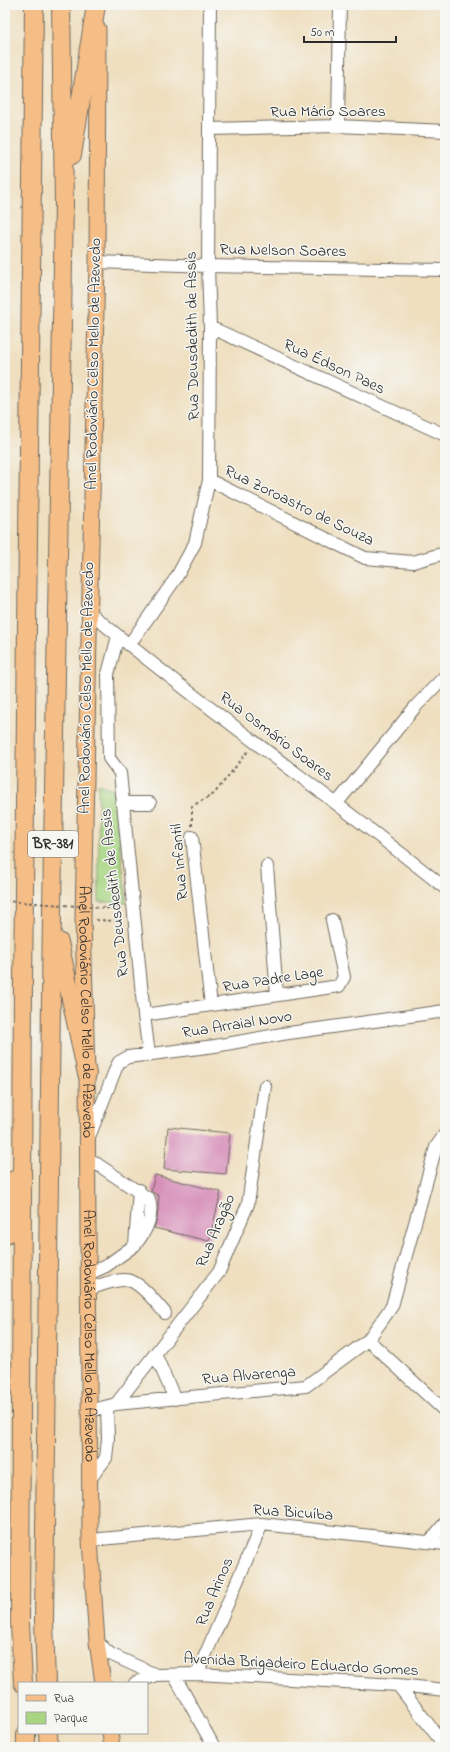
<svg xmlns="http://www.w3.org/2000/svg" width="450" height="1752" viewBox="0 0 450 1752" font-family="'Indie Flower',sans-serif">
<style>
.green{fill:#a8d582;stroke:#6a8056}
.building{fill:#d790ba}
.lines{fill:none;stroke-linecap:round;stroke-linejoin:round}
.minor-casing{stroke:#706a5f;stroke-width:14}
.major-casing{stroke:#706a5f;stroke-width:17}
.highway-casing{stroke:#706a5f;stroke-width:20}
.path{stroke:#706a5f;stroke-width:2;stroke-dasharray:3 3;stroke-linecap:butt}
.minor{stroke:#fff;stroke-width:12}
.major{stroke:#f6be87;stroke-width:15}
.highway{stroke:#f6be87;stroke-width:18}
.path-bridge{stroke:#706a5f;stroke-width:2;stroke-dasharray:3 3;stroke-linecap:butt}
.labels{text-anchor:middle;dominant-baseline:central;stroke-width:3;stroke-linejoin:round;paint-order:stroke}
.shield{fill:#f6f6f2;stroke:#686867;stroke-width:1}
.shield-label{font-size:15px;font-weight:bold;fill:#2b2b2b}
.street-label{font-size:16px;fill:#2b2b2b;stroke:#f6f6f2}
</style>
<rect width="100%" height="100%" fill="#f6f6f2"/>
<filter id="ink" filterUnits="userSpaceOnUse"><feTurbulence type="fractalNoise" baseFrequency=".025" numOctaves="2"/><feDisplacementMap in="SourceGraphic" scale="8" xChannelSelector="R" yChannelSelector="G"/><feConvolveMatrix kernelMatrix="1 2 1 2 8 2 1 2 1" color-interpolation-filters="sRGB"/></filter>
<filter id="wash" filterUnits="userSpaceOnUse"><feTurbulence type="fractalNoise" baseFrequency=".012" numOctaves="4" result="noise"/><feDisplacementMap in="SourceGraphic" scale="16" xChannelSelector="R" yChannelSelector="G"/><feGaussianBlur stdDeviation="0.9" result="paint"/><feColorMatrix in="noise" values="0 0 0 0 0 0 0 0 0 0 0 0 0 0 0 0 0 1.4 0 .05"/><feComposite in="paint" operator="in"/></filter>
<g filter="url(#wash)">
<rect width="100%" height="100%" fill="#efdfbf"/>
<!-- green -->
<path class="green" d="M98 784 113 789 127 903 99 902Z"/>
<g id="blocks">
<!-- building -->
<path class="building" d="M168 1127 230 1133 226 1174 164 1169Z
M155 1175 221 1192 209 1241 154 1228 157 1219 159 1196 151 1191Z"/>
</g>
</g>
<g filter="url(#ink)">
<use href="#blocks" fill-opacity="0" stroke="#706a5f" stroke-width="1"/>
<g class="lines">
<defs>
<path id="minor" d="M338 126 340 5
M210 129 338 126 445 131
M97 262 208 266 445 270
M210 327 445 435
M209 480 365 558 413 562 445 553
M88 611C204 708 328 794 445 888
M118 636 108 674 109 758 120 773 144 1015 149 1055
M129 645 176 578 195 543 209 480 210 327 208 266 210 5
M122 803H150
M337 803 416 706 445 676
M192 837 211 1005
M267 866 277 995
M144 1015 339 986 344 977 332 920
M89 1137 116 1068 119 1062 128 1057 215 1046 282 1034 445 1011
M88 1158 149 1199C154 1217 146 1231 135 1245
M88 1274 106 1266 135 1245 139 1190
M88 1289C100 1286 119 1277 131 1281 144 1286 156 1303 165 1313
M368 1340 445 1411
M155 1354 175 1399
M116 1404 219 1272 248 1204 265 1086
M89 1411 116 1404 306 1386 368 1340 392 1306 436 1147 445 1134
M90 1479 106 1458 108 1439 107 1407
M90 1540 262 1524 445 1544
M430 1541 445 1523
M97 1642 110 1654 156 1675
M197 1674 262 1524
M174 1675 214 1747
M135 1683 156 1675 197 1674 398 1685 445 1690
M398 1685 445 1746"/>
<g id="major">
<path id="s1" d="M98 29 97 262 83 919 87 1074 90 1540 97 1642 103 1683"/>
<path d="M110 1733 112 1747"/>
</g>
<path id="highway" d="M72 155 96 5
M59 942 87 1074
M5 1235 14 1180
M23 1683 20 1623 23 983 34 5
M46 1683 44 1620 52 910 64 203 61 5
M26 1733V1747
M48 1733 49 1747"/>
</defs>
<!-- minor casing -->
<use href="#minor" class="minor-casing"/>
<!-- major casing -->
<use href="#major" class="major-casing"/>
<!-- highway casing -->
<use href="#highway" class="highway-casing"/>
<!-- path -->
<path class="path" d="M192 826V806L214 794 248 751
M106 908 122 909
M96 920 116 921 114 909"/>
<!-- minor -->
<use href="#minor" class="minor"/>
<!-- major -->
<use href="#major" class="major"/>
<!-- highway -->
<use href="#highway" class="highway"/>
<!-- path-bridge -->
<path class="path-bridge" d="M5 901 106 908"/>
</g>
</g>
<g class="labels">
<!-- shield labels -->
<rect class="shield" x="28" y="831" width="50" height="26" rx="3"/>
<g class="shield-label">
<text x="53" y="844">BR-381</text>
</g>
<!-- street labels -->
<g class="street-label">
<text x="328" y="112">Rua Mário Soares</text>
<text transform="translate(283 251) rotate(1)">Rua Nelson Soares</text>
<text transform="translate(193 336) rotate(-91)">Rua Deusdedith de Assis</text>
<text transform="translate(94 364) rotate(-89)">Anel Rodoviário Celso Mello de Azevedo</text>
<text transform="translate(334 367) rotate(25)">Rua Édson Paes</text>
<text transform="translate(299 506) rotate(26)">Rua Zoroastro de Souza</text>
<text transform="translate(87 688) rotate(-89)">Anel Rodoviário Celso Mello de Azevedo</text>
<text transform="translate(276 737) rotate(37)">Rua Osmário Soares</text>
<text transform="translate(180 862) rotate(-95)">Rua Infantil</text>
<text transform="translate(115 893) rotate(-96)">Rua Deusdedith de Assis</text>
<text transform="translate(273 980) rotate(-9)">Rua Padre Lage</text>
<text stroke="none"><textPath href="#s1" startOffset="983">Anel Rodoviário Celso Mello de Azevedo</textPath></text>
<text transform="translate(237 1025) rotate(-9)">Rua Arraial Novo</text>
<text transform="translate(216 1231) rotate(-67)">Rua Aragão</text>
<text stroke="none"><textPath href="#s1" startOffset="1307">Anel Rodoviário Celso Mello de Azevedo</textPath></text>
<text transform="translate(249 1376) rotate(-5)">Rua Alvarenga</text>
<text transform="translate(293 1513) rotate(4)">Rua Bicuíba</text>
<text transform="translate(215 1592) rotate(-67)">Rua Arinos</text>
<text transform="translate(301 1665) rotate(3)">Avenida Brigadeiro Eduardo Gomes</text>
</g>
</g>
<!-- margin -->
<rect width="450" height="1752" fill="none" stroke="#f6f6f2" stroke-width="20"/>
<!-- legend -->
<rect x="18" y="1682" width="130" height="52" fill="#f6f6f2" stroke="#a5a5a2"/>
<rect x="26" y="1695" width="20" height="6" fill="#f6be87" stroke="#a5a5a2"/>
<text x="54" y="1702" font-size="12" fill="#2b2b2b">Rua</text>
<rect x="26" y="1712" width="20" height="12" fill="#a8d582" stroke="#a5a5a2"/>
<text x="54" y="1722" font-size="12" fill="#2b2b2b">Parque</text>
<!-- scale -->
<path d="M304 36v6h92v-6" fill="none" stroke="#2b2b2b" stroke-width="2"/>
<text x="310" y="36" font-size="12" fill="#2b2b2b" stroke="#f6f6f2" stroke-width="3" paint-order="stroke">50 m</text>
</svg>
